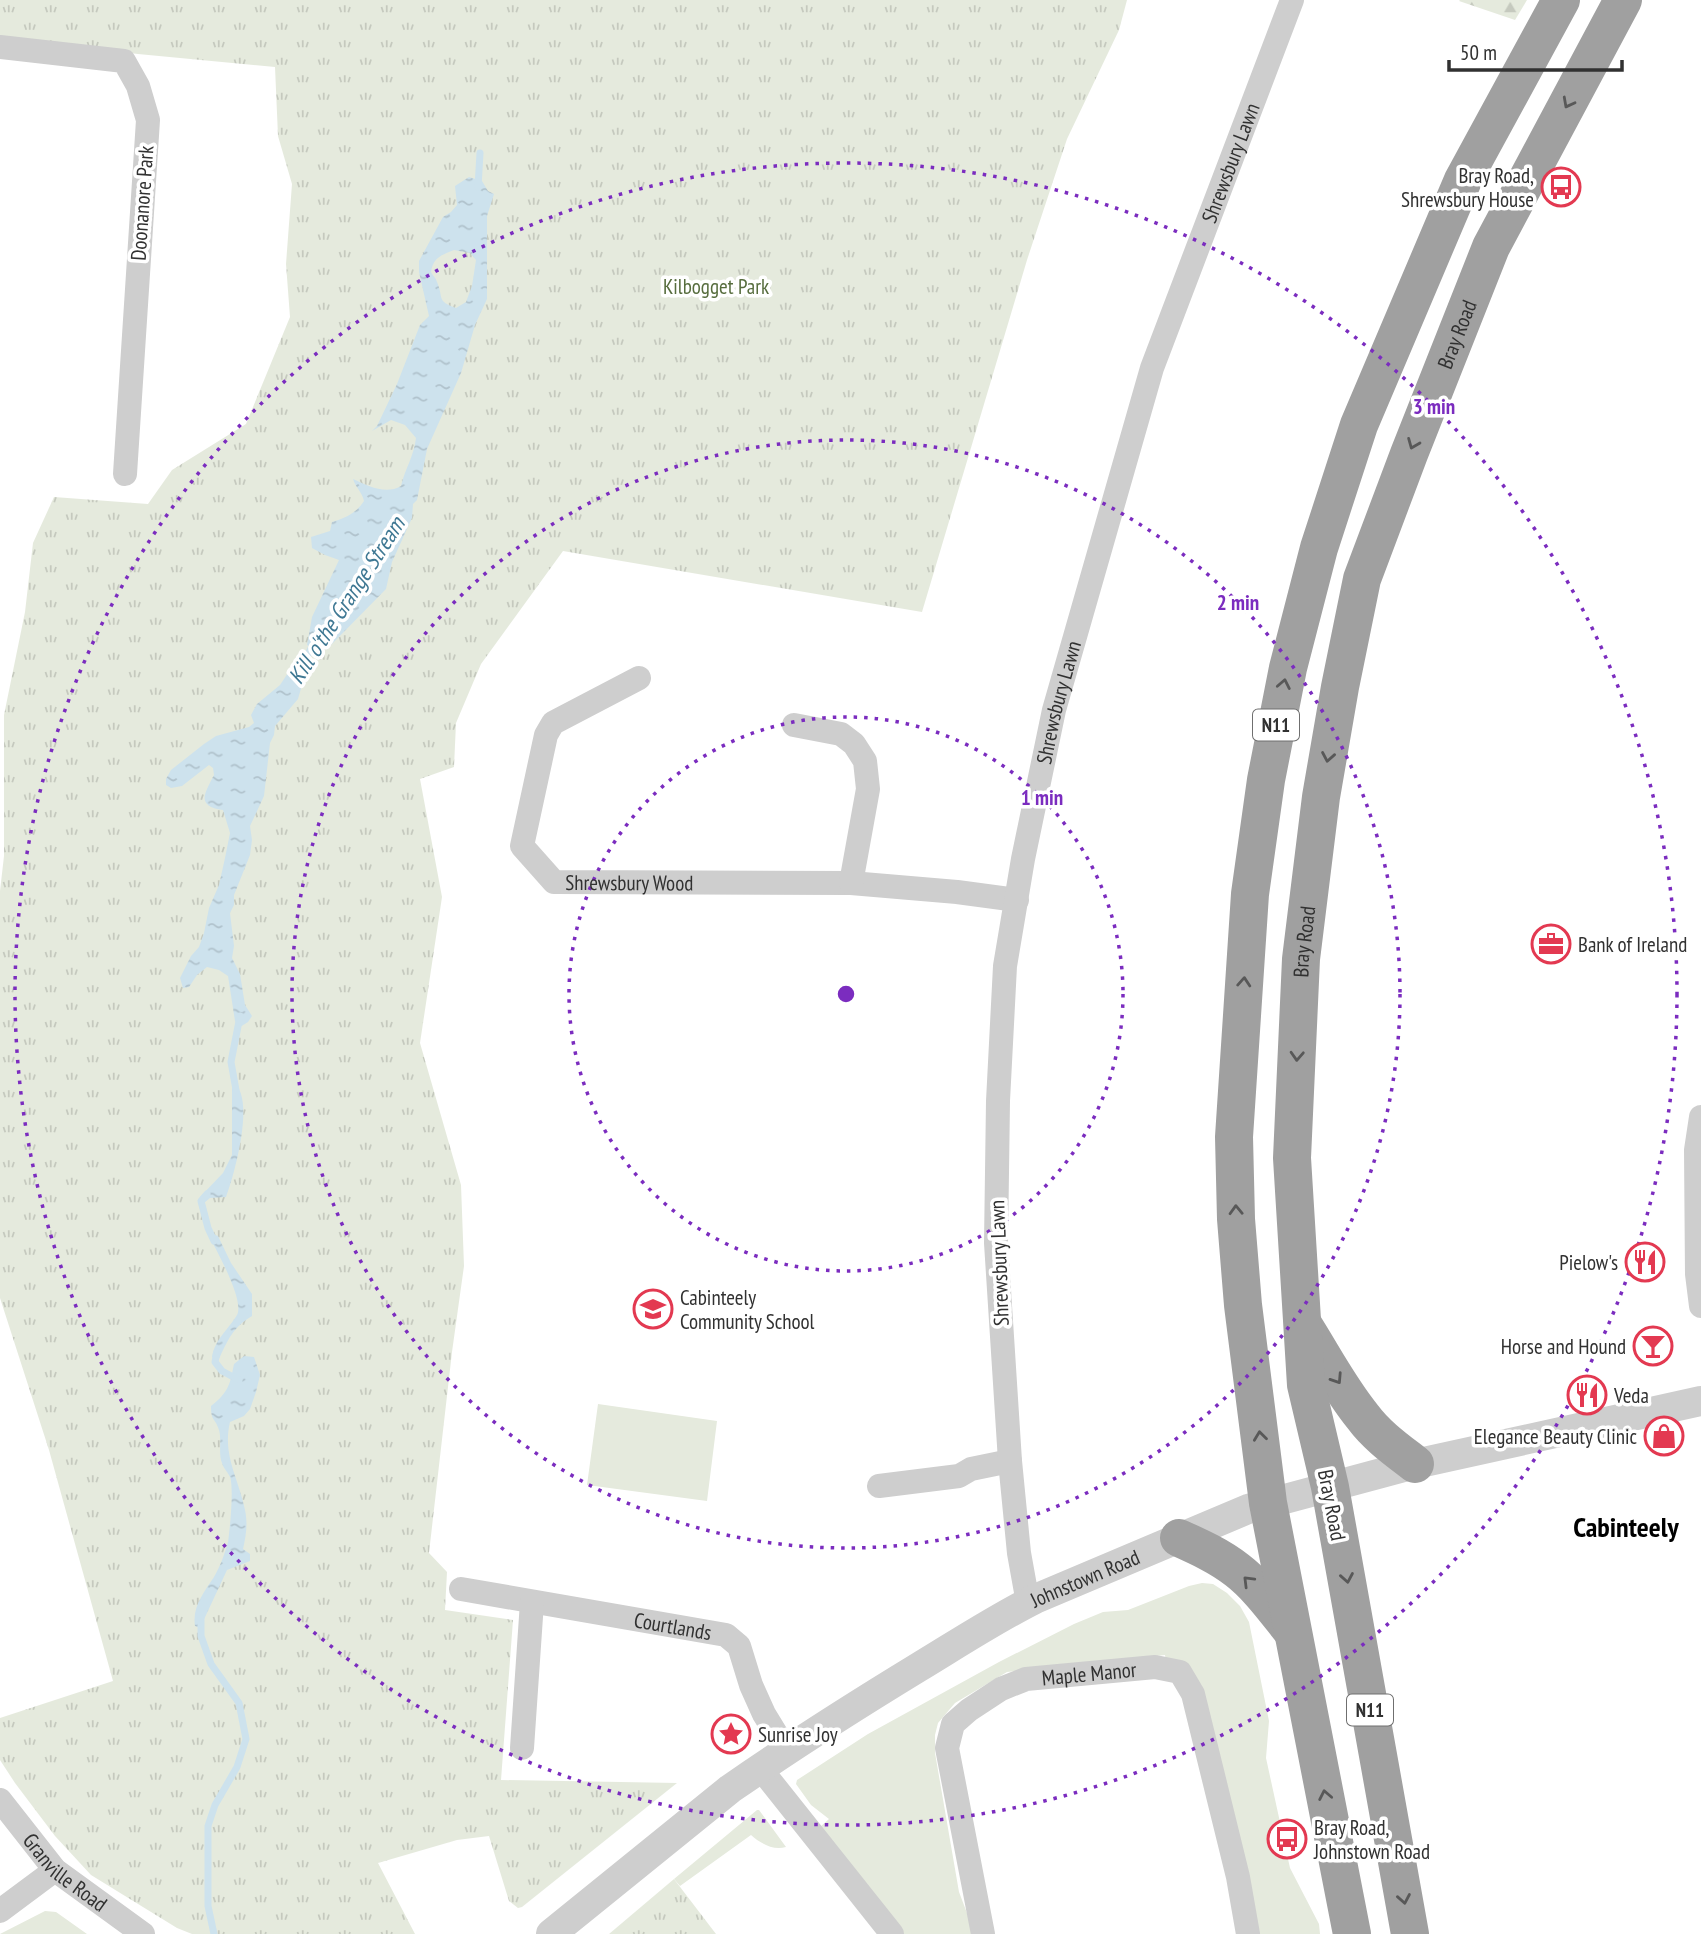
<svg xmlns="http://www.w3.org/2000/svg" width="1701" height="1934" viewBox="0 0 1701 1934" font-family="'PT Sans Narrow',sans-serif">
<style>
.grass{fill:#e5eadd}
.forest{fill:url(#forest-firs)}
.park{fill:url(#park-tufts)}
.water{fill:url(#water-ripples);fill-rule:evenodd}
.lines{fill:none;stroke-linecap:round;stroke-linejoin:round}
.stream{stroke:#cde2ed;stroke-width:7}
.minor{stroke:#cecece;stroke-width:24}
.tertiary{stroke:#cecece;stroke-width:30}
.trunk{stroke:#a0a0a0;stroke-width:38}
.oneway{stroke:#585858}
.ring{fill:none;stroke:#7b2cbf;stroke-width:3.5;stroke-dasharray:3.5 7}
.labels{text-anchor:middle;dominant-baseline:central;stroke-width:7;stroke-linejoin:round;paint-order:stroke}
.shield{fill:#fff;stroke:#6f6f6f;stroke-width:2}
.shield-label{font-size:19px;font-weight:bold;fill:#313131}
.street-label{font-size:21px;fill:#313131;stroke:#fff}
.poi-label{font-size:21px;fill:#313131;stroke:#fff;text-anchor:start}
.park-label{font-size:21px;fill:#576d3e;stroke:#fff}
.water-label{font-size:23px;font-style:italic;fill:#3f7893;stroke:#fff}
.district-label{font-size:28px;font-weight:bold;fill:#000;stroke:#fff}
.centre{fill:#7b2cbf;stroke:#fff;stroke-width:3.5}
.ring-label{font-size:21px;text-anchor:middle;font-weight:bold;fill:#7b2cbf;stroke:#fff;stroke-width:7;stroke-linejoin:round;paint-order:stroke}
</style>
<defs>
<pattern id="forest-firs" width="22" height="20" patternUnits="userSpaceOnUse" patternTransform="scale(1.75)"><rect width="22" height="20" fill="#e5eadd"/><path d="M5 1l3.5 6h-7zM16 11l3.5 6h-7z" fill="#c5c9be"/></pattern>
<pattern id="park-tufts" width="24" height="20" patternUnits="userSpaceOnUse" patternTransform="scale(1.75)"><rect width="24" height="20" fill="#e5eadd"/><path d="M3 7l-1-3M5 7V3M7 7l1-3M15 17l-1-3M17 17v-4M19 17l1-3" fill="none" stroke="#c5c9be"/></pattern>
<pattern id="water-ripples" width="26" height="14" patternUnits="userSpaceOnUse" patternTransform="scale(1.75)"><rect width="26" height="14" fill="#cde2ed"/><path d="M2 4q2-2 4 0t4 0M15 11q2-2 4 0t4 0" fill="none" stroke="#b0c2cc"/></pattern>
</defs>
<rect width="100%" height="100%" fill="#fff"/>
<!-- grass -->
<path class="grass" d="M598 1404 717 1421 707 1501 587 1485Z
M1202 1583 1213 1584 1227 1593 1240 1606 1249 1622 1269 1721 1266 1758 1290 1868 1319 1924 1320 1934H1258L1201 1697 1166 1661 1165 1655 1007 1672 955 1703 938 1723 935 1735V1753L959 1892 975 1934H904L820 1827 829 1819 811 1805 796 1784 797 1780 868 1734 999 1662 1074 1624 1103 1612 1128 1610 1189 1586Z
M757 1810H759L786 1847C773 1851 760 1843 751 1835L680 1886 674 1879Z
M45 1911 56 1912 87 1934H0Z"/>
<!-- forest -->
<path class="forest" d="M1460 0H1527L1515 20 1459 1Z"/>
<!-- park -->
<path class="park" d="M0 0H1127L1119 30 1067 139 1027 260 922 612 563 551 481 664 456 723 454 767 420 779 442 897 420 1043 461 1185 464 1266 452 1352 429 1553 447 1572 445 1610 513 1620 501 1780 677 1783 522 1907 518 1908 509 1901 489 1836 457 1840 378 1863 415 1934H192L177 1928 91 1875 55 1836 15 1783 0 1760V1718L113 1681 49 1450 0 1298V891L4 856V715L25 612 33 543 54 497 148 504 172 470 246 424 290 317 286 264 292 184 278 136 275 67 138 54 0 38Z
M674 1879 716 1934H609Z"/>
<!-- water -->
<path class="water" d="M469 177 482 181 488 191 494 194 487 216V299L475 325 461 373 427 449 417 500 413 504 412 518 392 562 386 589 329 647 317 650 307 645 312 617 339 560 325 555 312 548 311 537 330 531 332 522C346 518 356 513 364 501 362 492 356 488 353 479 368 486 386 495 401 486 405 469 414 456 416 438L405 425 391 420 372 431 377 426 397 384 420 325 429 316 419 272V261L443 217 451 212 457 205 455 186ZM454 250 470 253 476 260 472 286 466 302 456 308C436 301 444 298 437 282 436 278 433 276 431 272 433 258 441 255 454 250Z
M292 667 309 675 302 685 298 699 275 726 274 735 270 743 264 796 250 826 252 840 250 855 234 895V905L230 913 234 946 232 958 240 974 245 1005 252 1016 248 1022 240 1027 235 1021 228 976 219 970 207 967 197 975 189 987 183 988 180 978 191 956 199 947 204 933 209 908 219 885 225 858 230 833 223 810C195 806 205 793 214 775L213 768 209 765 182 786 171 788 166 785V779L171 770 204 744 216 736 249 727 254 723 251 715 257 704 280 685Z
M232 1082C257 1094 234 1176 226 1197L210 1198 204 1203 199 1200 200 1197 223 1173 232 1155Z
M207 1232 218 1236 231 1263 252 1294V1316C232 1328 228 1340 218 1361L212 1357C215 1339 228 1330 237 1315 245 1300 215 1248 207 1232Z
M244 1356 254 1357 260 1375 256 1392 250 1409 244 1416 230 1422C222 1455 239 1479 245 1510 248 1524 246 1536 243 1549L250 1554V1561L227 1570 200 1628 195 1626C192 1607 204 1592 214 1577 220 1567 225 1553 228 1542 230 1529 234 1487 230 1477 228 1472 223 1468 222 1463 218 1453 222 1441 219 1430 215 1417 211 1422 211 1406 229 1392 230 1384 234 1364Z"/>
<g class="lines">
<!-- stream -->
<path class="stream" d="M478 187 480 153
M296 677 315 641
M236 1090 231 1062 240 1016
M207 1194 201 1201 208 1228 214 1241
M217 1352 215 1362 222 1371 239 1380
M201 1619V1636L211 1664 239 1703 246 1739 237 1767 215 1805 208 1826V1906L214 1934"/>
<!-- minor -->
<g class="minor">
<path d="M0 47 124 61 138 86 148 120 125 474"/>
<path id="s1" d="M639 678 553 723 546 735 522 846 554 882 851 883 957 892 1017 900"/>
<path d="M794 725 841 734 854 744 865 761 868 789 851 883"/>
<path d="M1701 1117 1696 1150 1697 1274 1701 1306"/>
<path d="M879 1486 959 1476 971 1469 1010 1461"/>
<path id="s2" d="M461 1589 726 1635 739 1646 751 1685 764 1714 786 1750"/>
<path id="s3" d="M1028 1603 1019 1553 1010 1461 996 1243 998 1101 1005 966 1023 859 1054 710 1152 368 1292 0"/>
<path d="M522 1748 532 1602"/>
<path d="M760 1768 892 1934"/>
<path id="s4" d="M0 1800 55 1870 143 1934"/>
<path d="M0 1911 55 1870"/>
<path id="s5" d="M983 1934 947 1748 953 1724 969 1710 1001 1689 1026 1679 1155 1667 1180 1672 1193 1694 1238 1877 1248 1934"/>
</g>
<!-- tertiary -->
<path class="tertiary" id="s6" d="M551 1934 730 1789C792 1746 855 1706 919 1667 957 1644 995 1619 1035 1599L1248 1509 1415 1464 1701 1401"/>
<!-- trunk -->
<g class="trunk">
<path d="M1304 1326C1323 1356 1340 1389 1363 1417 1377 1436 1397 1450 1415 1464"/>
<path d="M1179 1538C1199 1547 1219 1556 1237 1570 1258 1586 1275 1610 1292 1631"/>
<path d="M1352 1934 1268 1503 1243 1305 1236 1219 1234 1137 1250 894 1266 780 1288 668 1319 548 1359 425 1463 180 1561 0"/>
<path id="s7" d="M1410 1934 1330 1487 1306 1385 1292 1158 1301 959 1321 797 1340 687 1362 579 1409 454 1491 247 1623 0"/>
</g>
</g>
<!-- one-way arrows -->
<defs><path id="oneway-chevron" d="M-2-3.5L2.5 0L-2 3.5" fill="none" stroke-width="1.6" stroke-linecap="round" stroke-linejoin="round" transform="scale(1.75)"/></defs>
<g class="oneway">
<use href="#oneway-chevron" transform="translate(1568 103) rotate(118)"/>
<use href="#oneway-chevron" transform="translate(1413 444) rotate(112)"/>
<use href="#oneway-chevron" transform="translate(1284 684) rotate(-79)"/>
<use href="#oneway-chevron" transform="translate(1328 757) rotate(100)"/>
<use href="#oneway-chevron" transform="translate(1244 982) rotate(-86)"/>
<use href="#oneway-chevron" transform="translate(1297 1056) rotate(93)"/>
<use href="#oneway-chevron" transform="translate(1236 1210) rotate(-92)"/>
<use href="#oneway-chevron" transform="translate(1337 1379) rotate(57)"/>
<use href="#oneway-chevron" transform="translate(1260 1436) rotate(-97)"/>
<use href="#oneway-chevron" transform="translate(1347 1578) rotate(80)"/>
<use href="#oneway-chevron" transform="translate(1248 1581) rotate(-135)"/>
<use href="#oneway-chevron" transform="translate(1325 1795) rotate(-101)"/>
<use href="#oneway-chevron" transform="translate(1404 1899) rotate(80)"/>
</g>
<!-- distance rings -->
<g class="ring">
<circle cx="846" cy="994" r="277"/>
<circle cx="846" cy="994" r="554"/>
<circle cx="846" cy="994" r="831"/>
</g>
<!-- icons -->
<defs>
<symbol id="bus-ring" viewBox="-11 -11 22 22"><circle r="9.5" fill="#fff" stroke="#e33951" stroke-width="1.5"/><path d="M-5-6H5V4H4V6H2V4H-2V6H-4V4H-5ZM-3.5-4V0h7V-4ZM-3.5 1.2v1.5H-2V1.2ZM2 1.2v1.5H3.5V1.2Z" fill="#e33951"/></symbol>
<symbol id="office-ring" viewBox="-11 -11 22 22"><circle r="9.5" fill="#fff" stroke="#e33951" stroke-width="1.5"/><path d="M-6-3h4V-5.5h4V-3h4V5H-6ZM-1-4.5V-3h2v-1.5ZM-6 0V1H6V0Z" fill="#e33951"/></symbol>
<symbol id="restaurant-ring" viewBox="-11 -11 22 22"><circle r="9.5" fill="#fff" stroke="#e33951" stroke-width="1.5"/><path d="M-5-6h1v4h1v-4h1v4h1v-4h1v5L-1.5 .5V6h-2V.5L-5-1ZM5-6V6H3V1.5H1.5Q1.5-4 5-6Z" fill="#e33951"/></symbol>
<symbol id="school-ring" viewBox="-11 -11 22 22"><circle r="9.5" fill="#fff" stroke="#e33951" stroke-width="1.5"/><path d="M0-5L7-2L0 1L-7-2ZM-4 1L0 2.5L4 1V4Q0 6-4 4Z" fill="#e33951"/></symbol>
<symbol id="bar-ring" viewBox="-11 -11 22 22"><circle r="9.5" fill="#fff" stroke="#e33951" stroke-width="1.5"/><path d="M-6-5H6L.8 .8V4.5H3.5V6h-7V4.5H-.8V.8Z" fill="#e33951"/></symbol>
<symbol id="shop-ring" viewBox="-11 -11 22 22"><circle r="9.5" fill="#fff" stroke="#e33951" stroke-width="1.5"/><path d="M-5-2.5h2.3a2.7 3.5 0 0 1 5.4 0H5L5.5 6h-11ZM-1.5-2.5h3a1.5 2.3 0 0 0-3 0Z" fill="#e33951"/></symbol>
<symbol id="sight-ring" viewBox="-11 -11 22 22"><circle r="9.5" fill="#fff" stroke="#e33951" stroke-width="1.5"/><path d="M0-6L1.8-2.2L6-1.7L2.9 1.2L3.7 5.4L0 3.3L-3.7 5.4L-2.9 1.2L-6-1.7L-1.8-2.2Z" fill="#e33951"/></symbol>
</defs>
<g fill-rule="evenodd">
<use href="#bus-ring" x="1539" y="165" width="44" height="44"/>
<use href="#office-ring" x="1529" y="922" width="44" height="44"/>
<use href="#restaurant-ring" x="1623" y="1240" width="44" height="44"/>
<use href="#school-ring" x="631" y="1287" width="44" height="44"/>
<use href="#bar-ring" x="1631" y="1324" width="44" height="44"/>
<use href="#restaurant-ring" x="1565" y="1373" width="44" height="44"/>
<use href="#shop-ring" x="1642" y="1414" width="44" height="44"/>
<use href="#sight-ring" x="709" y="1712" width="44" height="44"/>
<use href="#bus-ring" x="1265" y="1817" width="44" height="44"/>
</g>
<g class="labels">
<!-- shield labels -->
<g class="shield">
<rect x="1253" y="709.5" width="46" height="31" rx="5"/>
<rect x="1347" y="1694.5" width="46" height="31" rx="5"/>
</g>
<g class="shield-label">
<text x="1276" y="725">N11</text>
<text x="1370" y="1710">N11</text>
</g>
<!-- street labels -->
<g class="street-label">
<text stroke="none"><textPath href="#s3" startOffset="1475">Shrewsbury Lawn</textPath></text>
<text transform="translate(142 203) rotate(-86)">Doonanore Park</text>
<text stroke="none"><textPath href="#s7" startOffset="1633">Bray Road</textPath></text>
<text stroke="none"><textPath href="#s3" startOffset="908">Shrewsbury Lawn</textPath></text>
<text stroke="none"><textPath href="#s1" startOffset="348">Shrewsbury Wood</textPath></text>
<text stroke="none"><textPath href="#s7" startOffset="1003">Bray Road</textPath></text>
<text transform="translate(999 1263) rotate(-92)">Shrewsbury Lawn</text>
<text transform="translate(1332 1505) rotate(79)">Bray Road</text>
<text stroke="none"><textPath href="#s6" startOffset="644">Johnstown Road</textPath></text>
<text stroke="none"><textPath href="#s2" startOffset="215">Courtlands</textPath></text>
<text stroke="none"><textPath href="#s5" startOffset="364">Maple Manor</textPath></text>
<text stroke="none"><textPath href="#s4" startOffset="98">Granville Road</textPath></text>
</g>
<!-- poi labels -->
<g class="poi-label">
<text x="1534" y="175" text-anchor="end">Bray Road,<tspan x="1534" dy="24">Shrewsbury House</tspan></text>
<text x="1578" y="944">Bank of Ireland</text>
<text x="1618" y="1262" text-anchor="end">Pielow's</text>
<text x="680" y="1297">Cabinteely<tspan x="680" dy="24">Community School</tspan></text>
<text x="1626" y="1346" text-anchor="end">Horse and Hound</text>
<text x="1614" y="1395">Veda</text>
<text x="1637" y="1436" text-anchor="end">Elegance Beauty Clinic</text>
<text x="758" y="1734">Sunrise Joy</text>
<text x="1314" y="1827">Bray Road,<tspan x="1314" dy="24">Johnstown Road</tspan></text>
</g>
<!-- park labels -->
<g class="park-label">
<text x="716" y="286">Kilbogget Park</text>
</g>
<!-- water labels -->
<g class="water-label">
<text transform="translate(346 600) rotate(-57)">Kill o'the Grange Stream</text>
</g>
<!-- district labels -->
<g class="district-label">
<text x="1626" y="1526">Cabinteely</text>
</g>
</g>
<circle cx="846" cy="994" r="10" class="centre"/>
<g class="ring-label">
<text x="1434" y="414">3 min</text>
<text x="1238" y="610">2 min</text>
<text x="1042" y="805">1 min</text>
</g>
<!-- scale -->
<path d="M1449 60v10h173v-10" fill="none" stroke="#313131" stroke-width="3.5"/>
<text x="1460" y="60" font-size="21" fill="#313131" stroke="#ffffff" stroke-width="5" paint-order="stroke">50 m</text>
</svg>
